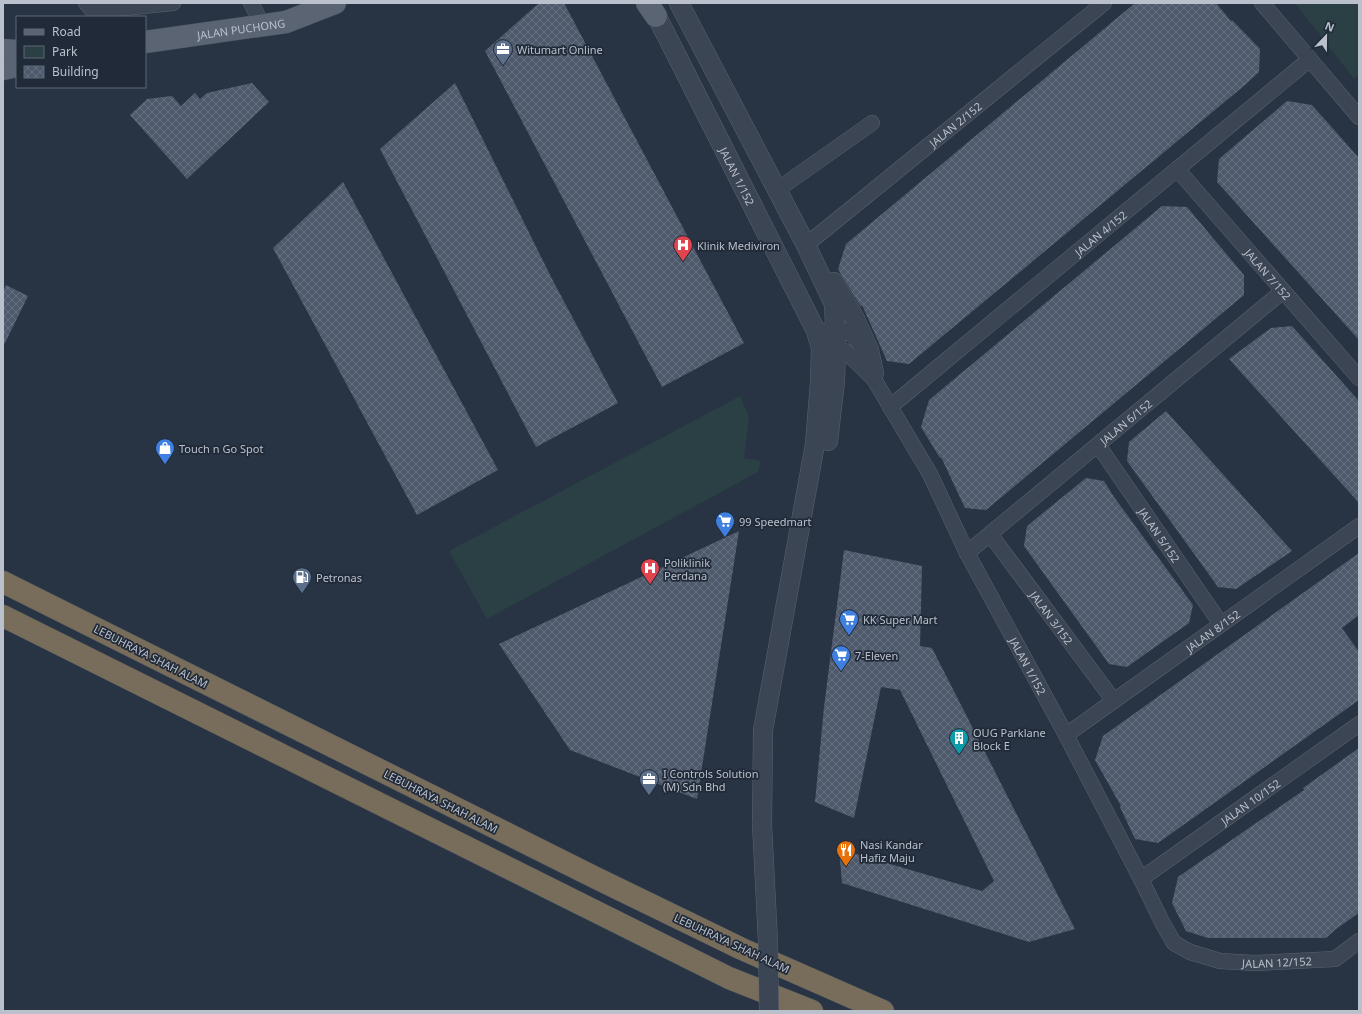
<svg xmlns="http://www.w3.org/2000/svg" width="1362" height="1014" viewBox="0 0 1362 1014" font-family="'Noto Sans',sans-serif">
<style>
.green{fill:#2a4044}
.building{fill:url(#building-cross-hatch)}
.lines{fill:none;stroke-linecap:round;stroke-linejoin:round}
.minor-casing{stroke:#5b6370;stroke-width:16}
.tertiary-casing{stroke:#5b6370;stroke-width:20}
.primary-casing{stroke:#464e5c;stroke-width:23}
.motorway-casing{stroke:#47505d;stroke-width:23}
.minor{stroke:#3c4553;stroke-width:15}
.tertiary{stroke:#3c4553;stroke-width:19}
.primary{stroke:#5a6472;stroke-width:22}
.motorway{stroke:#786d5a;stroke-width:22}
.tertiary-bridge-casing{stroke:#5b6370;stroke-width:20;stroke-linecap:butt}
.tertiary-bridge{stroke:#3c4553;stroke-width:19}
.labels{text-anchor:middle;dominant-baseline:central;stroke-width:3.5;stroke-linejoin:round;paint-order:stroke}
.street-label{font-size:11px;fill:#bac0cc;stroke:#212a38}
.poi-label{font-size:11px;fill:#bac0cc;stroke:#212a38;text-anchor:start}
</style>
<defs>
<pattern id="building-cross-hatch" width="8" height="8" patternUnits="userSpaceOnUse"><rect width="8" height="8" fill="#4e5a6c"/><path d="M0 0l8 8M0 8l8-8" fill="none" stroke="#657080"/></pattern>
</defs>
<rect width="100%" height="100%" fill="#283343"/>
<!-- green -->
<path class="green" d="M1295 3H1359V75L1354 79Z
M740 396 749 417 744 458 761 461 758 472 487 619 449 551Z"/>
<!-- building -->
<path class="building" d="M539 3H564L744 343 662 387 485 51Z
M1135 3H1216L1231 21 1232 20 1260 49 1259 72 1245 85 909 364 887 361 862 305 861 307 838 269 846 244Z
M252 83 269 102 187 179 130 115 147 99 172 96 181 106 195 93 200 99 207 93Z
M455 83 551 277 618 403 536 447 380 149Z
M1287 101 1312 105 1359 158V340L1217 182 1219 159Z
M343 182 498 470 417 515 273 248Z
M1162 206 1187 207 1244 275V295L986 510 965 508 941 457 940 458 921 427 929 400Z
M6 285 28 296 3 347V292Z
M1292 326 1359 401V503L1229 359 1271 328Z
M1166 411 1292 551 1236 589 1218 587 1127 461 1129 442Z
M1086 478 1104 481 1114 497 1193 605 1189 623 1127 667 1109 664 1024 546 1027 526Z
M739 531 697 799 570 750 499 644Z
M844 550 922 566 920 646 932 648 1075 929 1029 942 842 883 839 849 982 891 994 881 900 690 881 687 854 818 815 802 824 707Z
M1359 553V615L1342 628 1359 652V700L1158 843 1135 839 1120 807 1121 806 1095 760 1103 736Z
M1359 748V913L1336 929 1326 938H1208L1186 931 1172 903 1178 877 1304 790 1303 788Z"/>
<g class="lines">
<defs>
<g id="minor">
<path d="M86 3 93 11 173 3"/>
<path d="M251 3 263 26"/>
<path d="M1262 3 1359 117"/>
<path id="s1" d="M1177 169 1359 378"/>
<path d="M777 190 872 123"/>
<path id="s2" d="M806 245 1104 3"/>
<path id="s3" d="M826 331C832 330 839 329 845 331 859 336 874 366 875 381L930 474 967 553 1066 735 1141 879 1163 924 1174 943 1190 952 1220 961 1255 963 1335 959 1359 941"/>
<path d="M836 347 846 352 873 378"/>
<path id="s4" d="M890 407 1310 59"/>
<path id="s5" d="M1098 445 1221 624"/>
<path id="s6" d="M990 534 1114 701"/>
<path id="s7" d="M967 553 1283 291"/>
<path id="s8" d="M1066 735 1359 526"/>
<path id="s9" d="M1141 879 1359 724"/>
</g>
<g id="tertiary">
<path id="s10" d="M650 3 816 331 821 348 820 382 815 444 763 730 762 824"/>
<path d="M679 3 806 245 834 304 836 347 835 381 828 441"/>
<path d="M834 282 855 319 869 350 874 373"/>
</g>
<g id="primary">
<path d="M647 3 656 16"/>
<path id="s11" d="M145 42 286 22 335 3"/>
<path d="M3 50 17 51"/>
<path d="M3 69 12 67 17 64"/>
</g>
<path id="motorway" d="M3 582 596 878 742 949 883 1011
M3 616 729 978 812 1011"/>
</defs>
<!-- minor casing -->
<use href="#minor" class="minor-casing"/>
<!-- tertiary casing -->
<use href="#tertiary" class="tertiary-casing"/>
<!-- primary casing -->
<use href="#primary" class="primary-casing"/>
<!-- motorway casing -->
<use href="#motorway" class="motorway-casing"/>
<!-- minor -->
<use href="#minor" class="minor"/>
<!-- tertiary -->
<use href="#tertiary" class="tertiary"/>
<!-- primary -->
<use href="#primary" class="primary"/>
<!-- motorway -->
<use href="#motorway" class="motorway"/>
<defs>
<path id="tertiary-bridge" d="M762 824 768 942 769 1011"/>
</defs>
<!-- tertiary-bridge casing -->
<use href="#tertiary-bridge" class="tertiary-bridge-casing"/>
<!-- tertiary-bridge -->
<use href="#tertiary-bridge" class="tertiary-bridge"/>
</g>
<!-- icons -->
<defs>
<symbol id="office-pin" viewBox="-11 -11 22 30"><path d="M0 17L-7.5 6A9.5 9.5 0 1 1 7.5 6Z" fill="#5c6f8a" stroke="#212a38"/><path d="M-6-3h4V-5.5h4V-3h4V5H-6ZM-1-4.5V-3h2v-1.5ZM-6 0V1H6V0Z" fill="#fff"/></symbol>
<symbol id="hospital-pin" viewBox="-11 -11 22 30"><path d="M0 17L-7.5 6A9.5 9.5 0 1 1 7.5 6Z" fill="#e0444e" stroke="#212a38"/><path d="M-5-5h3v3.5h4V-5h3V5h-3V1.5h-4V5h-3Z" fill="#fff"/></symbol>
<symbol id="shop-pin" viewBox="-11 -11 22 30"><path d="M0 17L-7.5 6A9.5 9.5 0 1 1 7.5 6Z" fill="#3f7fe0" stroke="#212a38"/><path d="M-5-2.5h2.3a2.7 3.5 0 0 1 5.4 0H5L5.5 6h-11ZM-1.5-2.5h3a1.5 2.3 0 0 0-3 0Z" fill="#fff"/></symbol>
<symbol id="supermarket-pin" viewBox="-11 -11 22 30"><path d="M0 17L-7.5 6A9.5 9.5 0 1 1 7.5 6Z" fill="#3f7fe0" stroke="#212a38"/><path d="M-6-5.5h2.5l.6 2H6L4.5 2H-2.5L-4.4-4H-6ZM-1.5 3.2a1.3 1.3 0 1 0 .1 0ZM3 3.2a1.3 1.3 0 1 0 .1 0Z" fill="#fff"/></symbol>
<symbol id="fuel-pin" viewBox="-11 -11 22 30"><path d="M0 17L-7.5 6A9.5 9.5 0 1 1 7.5 6Z" fill="#5c6f8a" stroke="#212a38"/><path d="M-5.5-6h7V0h2V4h1.3V-2.5L3-4.5l.8-.8L6-3V5H2.5V1h-1V6h-7ZM-4.2-4.7v3.2H.2V-4.7Z" fill="#fff"/></symbol>
<symbol id="building-pin" viewBox="-11 -11 22 30"><path d="M0 17L-7.5 6A9.5 9.5 0 1 1 7.5 6Z" fill="#0f9aa8" stroke="#212a38"/><path d="M-4-6H4V6H1V3H-1V6H-4ZM-2.5-4.3h1.7v1.8h-1.7ZM.8-4.3h1.7v1.8H.8ZM-2.5-1h1.7V.8h-1.7ZM.8-1h1.7V.8H.8Z" fill="#fff"/></symbol>
<symbol id="restaurant-pin" viewBox="-11 -11 22 30"><path d="M0 17L-7.5 6A9.5 9.5 0 1 1 7.5 6Z" fill="#e8710a" stroke="#212a38"/><path d="M-5-6h1v4h1v-4h1v4h1v-4h1v5L-1.5 .5V6h-2V.5L-5-1ZM5-6V6H3V1.5H1.5Q1.5-4 5-6Z" fill="#fff"/></symbol>
</defs>
<g fill-rule="evenodd">
<use href="#office-pin" x="492" y="38" width="22" height="30"/>
<use href="#hospital-pin" x="672" y="234" width="22" height="30"/>
<use href="#shop-pin" x="154" y="437" width="22" height="30"/>
<use href="#supermarket-pin" x="714" y="510" width="22" height="30"/>
<use href="#hospital-pin" x="639" y="557" width="22" height="30"/>
<use href="#fuel-pin" x="291" y="566" width="22" height="30"/>
<use href="#supermarket-pin" x="838" y="608" width="22" height="30"/>
<use href="#supermarket-pin" x="830" y="644" width="22" height="30"/>
<use href="#building-pin" x="948" y="727" width="22" height="30"/>
<use href="#office-pin" x="638" y="768" width="22" height="30"/>
<use href="#restaurant-pin" x="835" y="839" width="22" height="30"/>
</g>
<g class="labels">
<!-- street labels -->
<g class="street-label">
<text stroke="none"><textPath href="#s11" startOffset="97">JALAN PUCHONG</textPath></text>
<text stroke="none"><textPath href="#s2" startOffset="192">JALAN 2/152</textPath></text>
<text stroke="none"><textPath href="#s10" startOffset="194">JALAN 1/152</textPath></text>
<text stroke="none"><textPath href="#s4" startOffset="273">JALAN 4/152</textPath></text>
<text stroke="none"><textPath href="#s1" startOffset="139">JALAN 7/152</textPath></text>
<text stroke="none"><textPath href="#s7" startOffset="206">JALAN 6/152</textPath></text>
<text stroke="none"><textPath href="#s5" startOffset="109">JALAN 5/152</textPath></text>
<text stroke="none"><textPath href="#s6" startOffset="104">JALAN 3/152</textPath></text>
<text stroke="none"><textPath href="#s8" startOffset="180">JALAN 8/152</textPath></text>
<text transform="translate(151 656) rotate(27)">LEBUHRAYA SHAH ALAM</text>
<text stroke="none"><textPath href="#s3" startOffset="403">JALAN 1/152</textPath></text>
<text transform="translate(441 801) rotate(27)">LEBUHRAYA SHAH ALAM</text>
<text stroke="none"><textPath href="#s9" startOffset="134">JALAN 10/152</textPath></text>
<text transform="translate(732 943) rotate(25)">LEBUHRAYA SHAH ALAM</text>
<text stroke="none"><textPath href="#s3" startOffset="823">JALAN 12/152</textPath></text>
</g>
<!-- poi labels -->
<g class="poi-label">
<text x="517" y="49">Witumart Online</text>
<text x="697" y="245">Klinik Mediviron</text>
<text x="179" y="448">Touch n Go Spot</text>
<text x="739" y="521">99 Speedmart</text>
<text x="664" y="562">Poliklinik<tspan x="664" dy="13">Perdana</tspan></text>
<text x="316" y="577">Petronas</text>
<text x="863" y="619">KK Super Mart</text>
<text x="855" y="655">7-Eleven</text>
<text x="973" y="732">OUG Parklane<tspan x="973" dy="13">Block E</tspan></text>
<text x="663" y="773">I Controls Solution<tspan x="663" dy="13">(M) Sdn Bhd</tspan></text>
<text x="860" y="844">Nasi Kandar<tspan x="860" dy="13">Hafiz Maju</tspan></text>
</g>
</g>
<!-- border -->
<rect width="1362" height="1014" fill="none" stroke="#bac0cc" stroke-width="8"/>
<!-- legend -->
<rect x="16" y="16" width="130" height="72" fill="#212a38" stroke="#5e6673"/>
<rect x="24" y="29" width="20" height="6" fill="#5a6472" stroke="#5e6673"/>
<text x="52" y="36" font-size="12" fill="#bac0cc">Road</text>
<rect x="24" y="46" width="20" height="12" fill="#2a4044" stroke="#5e6673"/>
<text x="52" y="56" font-size="12" fill="#bac0cc">Park</text>
<rect x="24" y="66" width="20" height="12" fill="url(#building-cross-hatch)" stroke="#5e6673"/>
<text x="52" y="76" font-size="12" fill="#bac0cc">Building</text>
<!-- north arrow -->
<g transform="translate(1326 36) rotate(22)" stroke="#212a38" stroke-width="3" paint-order="stroke">
<path d="M0-3L7 15L0 10L-7 15Z" fill="#bac0cc"/>
<text y="-6" font-size="11" font-weight="bold" text-anchor="middle" fill="#bac0cc">N</text>
</g>
</svg>
